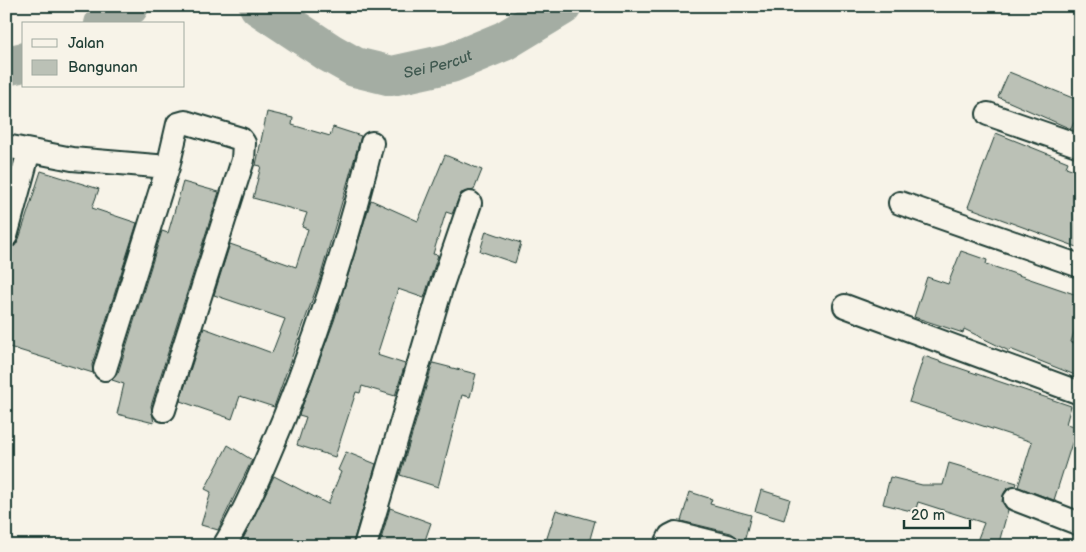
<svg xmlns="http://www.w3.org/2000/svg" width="1086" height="552" viewBox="0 0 1086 552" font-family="'Balsamiq Sans',sans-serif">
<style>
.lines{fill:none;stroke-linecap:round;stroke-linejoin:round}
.river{stroke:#a4ada3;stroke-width:40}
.building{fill:#bbc1b6;stroke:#1f3d34}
.minor-casing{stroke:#1f3d34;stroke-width:26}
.minor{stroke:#f7f3e8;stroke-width:22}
.labels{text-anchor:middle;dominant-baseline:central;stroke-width:5;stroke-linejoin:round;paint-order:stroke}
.water-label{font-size:15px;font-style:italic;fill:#405950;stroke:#f7f3e8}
</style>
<rect width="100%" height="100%" fill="#f7f3e8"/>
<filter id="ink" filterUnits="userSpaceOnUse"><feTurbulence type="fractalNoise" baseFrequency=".02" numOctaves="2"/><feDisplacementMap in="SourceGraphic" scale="10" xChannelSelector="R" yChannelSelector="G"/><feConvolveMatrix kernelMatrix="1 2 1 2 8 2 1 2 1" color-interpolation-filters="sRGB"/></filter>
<g filter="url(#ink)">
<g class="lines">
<!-- river -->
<g class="river">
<path id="s1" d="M259 6 330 53 355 67 392 76 451 63 504 41 562 6"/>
<path d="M104 24 129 6"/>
<path d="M6 66 24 62"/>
</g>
</g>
<!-- building -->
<path class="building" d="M1009 72 1080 101V109L1071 129 998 97Z
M267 112 293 118 292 125 330 136 333 127 361 136 320 278 274 407 240 396 232 419 180 401 204 328 272 353 285 319 214 295 230 244 296 267 308 229 302 227 307 213 253 198 261 166 256 165Z
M996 133 1068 162 1066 167 1080 172V248L968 207Z
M445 155 482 170 474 190 461 193 452 214 446 212 433 254 438 255 424 298 398 289 377 355 405 364 395 396 362 386 360 393 356 392 335 457 297 445 306 417 299 415 334 321 371 200 418 221Z
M41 171 99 189 92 208 137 223 92 365 93 373 6 346V249L15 246 19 239Z
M183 182 219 192 151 406 154 423 117 414 124 384 112 380 118 373 162 231 168 233Z
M486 231 521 243 515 263 480 251Z
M961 251 987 260 986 264 1080 296V313L1071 342 1080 345V377L1010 349 1009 351 964 329 963 333 914 317 927 277 948 284Z
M924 356 1071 406 1066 424 1077 427 1054 500 1018 487 1032 442 909 402Z
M433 363 476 374 470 397 462 395 438 487 400 475Z
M228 445 252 460 218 530 201 525 211 492 205 489Z
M346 452 376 464 352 546H254L243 539 274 476 328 504 341 472 338 470Z
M949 463 1017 483 1016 486 1007 489 1003 495 1002 502 1008 510 998 546H975L984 523 918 502 915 512 883 504 890 477 922 485H943Z
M761 490 790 499 784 520 755 511Z
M690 492 712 499 710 504 751 515 743 546 737 537 731 533 681 521Z
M390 508 431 523 423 546H379Z
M556 510 595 521 588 546H563L546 541Z"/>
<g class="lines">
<defs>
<path id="minor" d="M988 114 1080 146
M6 146 72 159 168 167
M900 203 1080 266
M6 236 29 151
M845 306 1080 393
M105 369 168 167 178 124 185 122 241 139 244 143 243 160 164 410
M1015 499 1080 524
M224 546C248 506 266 461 284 418 320 329 349 237 372 143
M365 546 442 285 470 203
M665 546 670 536 676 533 728 546"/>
</defs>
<!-- minor casing -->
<use href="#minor" class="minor-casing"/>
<!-- minor -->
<use href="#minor" class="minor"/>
</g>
</g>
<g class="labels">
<!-- water labels -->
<g class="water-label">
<text stroke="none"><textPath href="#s1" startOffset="199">Sei Percut</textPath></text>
</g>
</g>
<!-- margin -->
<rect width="1086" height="552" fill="none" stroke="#f7f3e8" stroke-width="25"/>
<rect x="12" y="12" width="1061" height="527" fill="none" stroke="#1f3d34" stroke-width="2" filter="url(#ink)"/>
<!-- legend -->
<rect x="22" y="22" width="162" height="65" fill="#f7f3e8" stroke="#a1aaa0"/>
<rect x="32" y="39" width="25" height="8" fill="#f7f3e8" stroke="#a1aaa0"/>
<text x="68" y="48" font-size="15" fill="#1f3d34">Jalan</text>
<rect x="32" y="60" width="25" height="15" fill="#bbc1b6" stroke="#a1aaa0"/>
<text x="68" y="72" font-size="15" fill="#1f3d34">Bangunan</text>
<!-- scale -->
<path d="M904 520v8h66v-8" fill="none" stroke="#1f3d34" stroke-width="2.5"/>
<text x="911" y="520" font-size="15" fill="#1f3d34" stroke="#f7f3e8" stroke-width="4" paint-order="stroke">20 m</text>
</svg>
